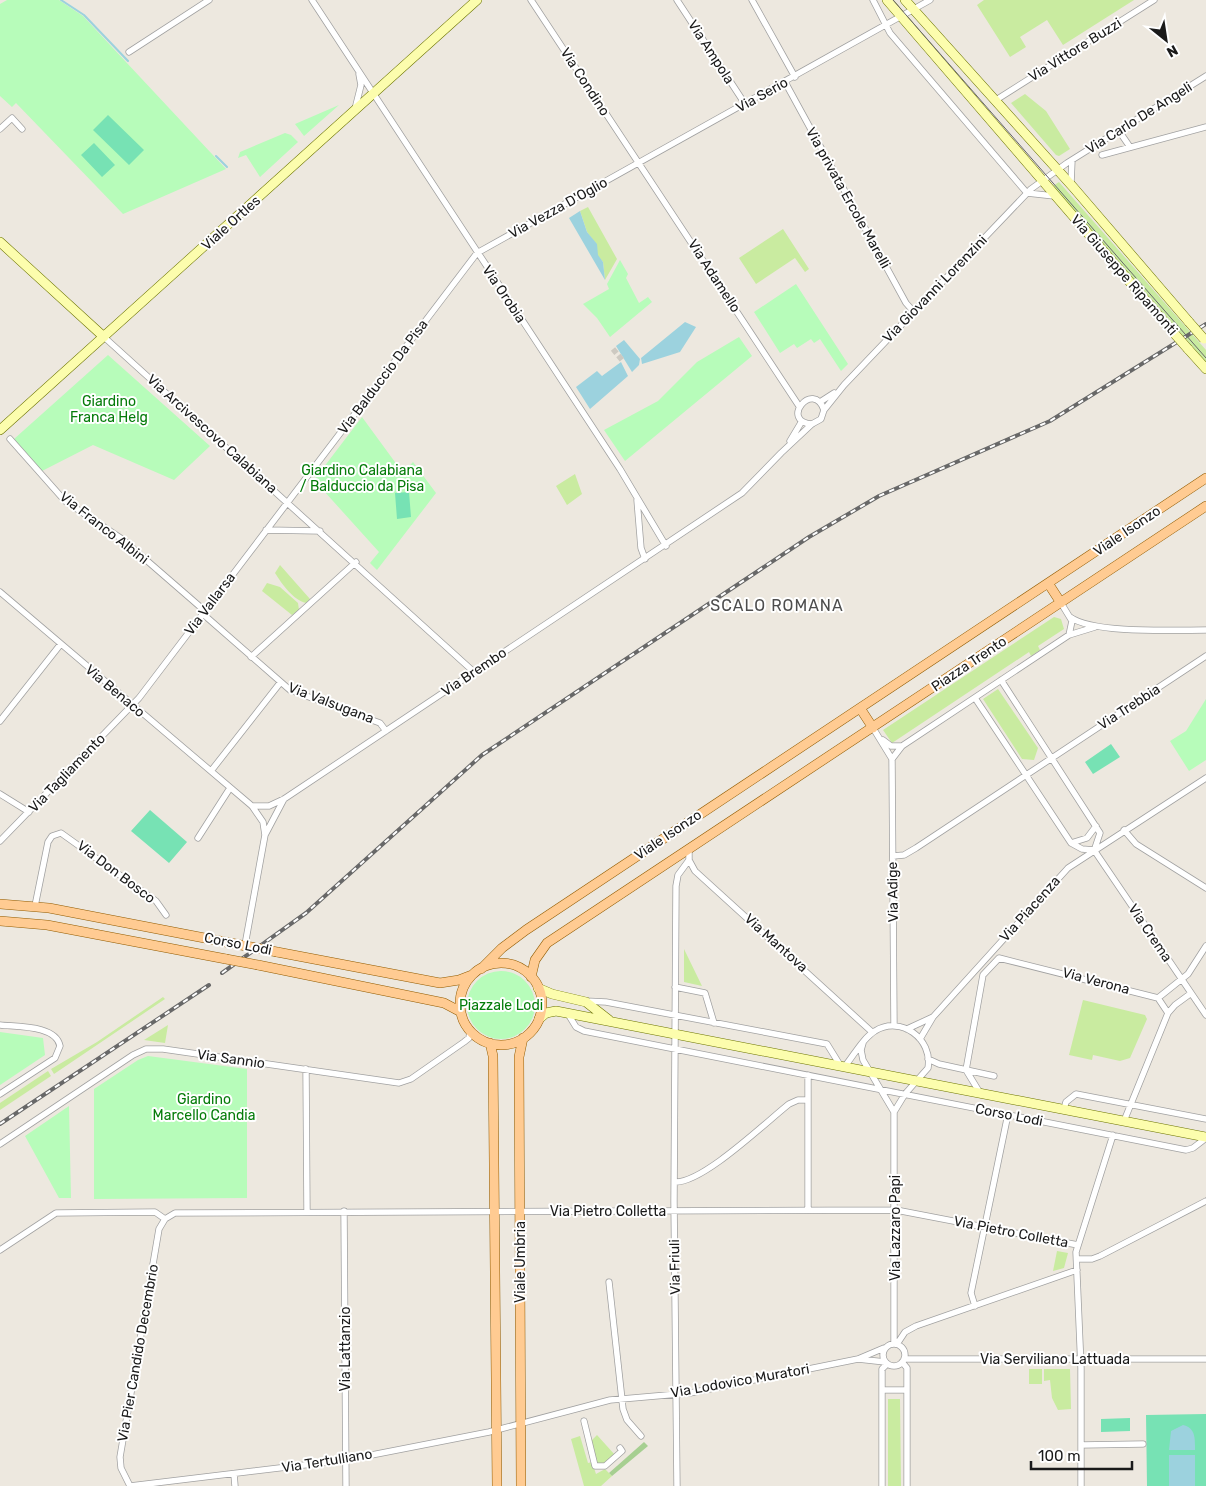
<svg xmlns="http://www.w3.org/2000/svg" width="1206" height="1486" viewBox="0 0 1206 1486" font-family="Rubik,sans-serif">
<style>
.grass{fill:#c9eba0}
.forest{fill:#a6cf91}
.park{fill:#b7fcba}
.pitch{fill:#77e2b4}
.water{fill:#9cd2de}
.lines{fill:none;stroke-linecap:round;stroke-linejoin:round}
.stream{stroke:#9cd2de;stroke-width:2}
.street-tunnel{stroke:#cdc9c1;stroke-width:5.5;stroke-dasharray:5.5 3;stroke-linecap:butt}
.street-casing{stroke:#a1a1a1;stroke-width:7}
.secondary-casing{stroke:#6b7300;stroke-width:10}
.primary-casing{stroke:#915b00;stroke-width:10}
.street{stroke:#fff;stroke-width:5.5}
.secondary{stroke:#fcfdad;stroke-width:9}
.primary{stroke:#ffcb92;stroke-width:9}
.tram{stroke:#686868;stroke-width:1}
.rail-casing{stroke:#686868;stroke-width:4}
.rail{stroke:#fff;stroke-width:2;stroke-dasharray:5.5;stroke-linecap:butt}
.secondary-bridge-casing{stroke:#6b7300;stroke-width:10;stroke-linecap:butt}
.primary-bridge-casing{stroke:#915b00;stroke-width:10;stroke-linecap:butt}
.secondary-bridge{stroke:#fcfdad;stroke-width:9}
.primary-bridge{stroke:#ffcb92;stroke-width:9}
.labels{text-anchor:middle;dominant-baseline:central;stroke-width:4;stroke-linejoin:round;paint-order:stroke}
.street-label{font-size:14px;fill:#1a1a1a;stroke:#fff}
.park-label{font-size:14px;fill:#057c0a;stroke:#fff}
.quarter-label{font-size:16px;letter-spacing:1px;fill:#4d4d4d;stroke:#fff}
</style>
<rect width="100%" height="100%" fill="#ede8df"/>
<!-- grass -->
<path class="grass" d="M984 0H1134L1063 45 1047 20 1020 37 1026 47 1010 57 977 5Z
M1025 94 1046 111 1070 149 1059 156 1056 155 1011 103Z
M1059 182 1206 350V362L1053 186Z
M588 207 617 259 605 280 603 262 597 255 596 244 587 232 580 211Z
M783 229 809 269 805 272 795 258 756 284 739 258Z
M575 474 582 494 567 505 556 486Z
M280 565 310 599 306 603C293 600 282 584 275 573Z
M267 583 280 587 298 603 299 610 292 615 262 591Z
M1054 617 1061 619 1064 629 1038 646 1040 650 1031 656 1029 652 892 743 883 730Z
M998 689 1038 748 1034 760 1022 759 983 699Z
M684 949 702 986 684 982Z
M163 997 165 999 54 1074 51 1069 97 1042Z
M1083 1000 1145 1015 1147 1019 1130 1058 1120 1061 1093 1055 1092 1060 1069 1055Z
M168 1025 165 1043 144 1040Z
M48 1071 51 1076 0 1110V1103Z
M1057 1251 1068 1253 1064 1268 1053 1271Z
M1029 1369H1042V1384H1029Z
M1044 1369H1070L1071 1409 1058 1410 1052 1398 1050 1380 1044 1381Z
M888 1399H900L901 1486H888Z
M597 1435 615 1455 604 1464H596L590 1442Z
M580 1436 588 1463 592 1462 596 1474 605 1469 612 1476 601 1486H584L571 1439Z"/>
<!-- forest -->
<path class="forest" d="M644 1442 648 1446 612 1476 609 1473Z"/>
<!-- park -->
<path class="park" d="M7 0H59L83 16 226 169 123 214 16 103 12 107 0 96V4Z
M339 105 304 136 295 124Z
M285 133 291 135 298 142 260 177 246 155 238 158 240 152Z
M620 260 628 274 626 278 639 303 648 297 652 302 610 337 597 318 583 304 609 289 607 284Z
M796 284 848 364 841 371 820 339 814 343 811 339 797 348 794 344 780 353 754 312Z
M739 337 752 356 625 461 604 430 658 401 697 362Z
M108 355 210 446 174 480 93 445 42 471 14 439Z
M362 417 403 473 413 462 436 493 377 570 370 563 379 552 314 480Z
M1206 699V760L1189 771 1170 741 1186 731Z
M467 1005a34 34 0 1 1 68 0a34 34 0 1 1-68 0Z
M0 1032 43 1038 45 1055 0 1085Z
M148 1056 247 1069V1198L94 1199V1089L138 1060Z
M69 1106 71 1198H59L25 1136Z"/>
<!-- pitch -->
<path class="pitch" d="M108 115 144 150 129 165 93 130Z
M94 143 115 165 102 177 81 155Z
M409 492 411 517 397 519 395 493Z
M1111 744 1120 757 1093 774 1085 762Z
M150 810 187 842 169 863 131 831Z
M1206 1414V1486H1147L1146 1415Z
M1130 1418V1431L1101 1432V1419Z"/>
<!-- water -->
<path class="water" d="M580 211 587 232 597 244 598 255 603 262 605 280 569 218Z
M685 322 696 327 680 352 642 364 641 358Z
M624 340 640 359 639 365 632 372 616 346Z
M621 362 628 376 590 409 576 387 597 371 602 376Z
M1183 1425C1196 1428 1195 1439 1195 1450H1169L1171 1431Z
M1195 1455V1486H1169V1455Z"/>
<g class="lines">
<!-- stream -->
<path class="stream" d="M61 0 84 15 128 61
M216 156 227 167"/>
<!-- street-tunnel -->
<path class="street-tunnel" d="M613 349 622 360"/>
<defs>
<path id="street" d="M312 0 620 469 666 546
M531 0 799 406
M677 0 745 104
M752 0 795 77
M873 0 890 33 1027 193
M129 52 209 0
M785 82 906 303 914 312
M996 100 1154 0
M355 109 361 85 359 74
M0 129 12 118 22 129
M1119 131 1130 147
M1102 155 1206 127
M1071 183 1072 160
M1027 193 1054 196
M104 337 474 672
M820 402 834 393
M812 424C779 422 813 379 824 410
M10 439 65 501 122 539 205 611
M790 441 802 421
M637 500 641 548 645 559
M266 530 320 531
M0 592 252 806 263 822 265 835
M1061 603 1072 621 1069 635
M203 614 290 690 380 723 386 731
M1070 617C1093 634 1175 630 1206 630
M251 657 356 562
M1001 680 1100 833 1095 848
M975 698 1071 843 1082 849 1094 850
M0 721 60 645
M873 728 892 759 894 1025
M883 740 891 746H902
M892 759 902 746 1069 635 1095 627
M211 771 280 683
M0 794 29 812
M252 806H269L284 799 742 493 781 453 812 424 821 419 824 410 844 385 1031 189 1067 163 1206 76
M1124 830 1136 844 1206 888
M198 838 230 788
M0 841 139 698 477 253 930 0
M1071 843 1087 838 1096 826
M689 849V860L695 871 872 1032
M1094 850 1206 1015
M893 856 904 855 916 848 1206 656
M35 906 48 842 52 836 61 833 156 901 166 915
M245 945 265 835 284 799
M675 987 705 993 714 1023
M1158 998 1168 1013
M585 1001 606 1002 827 1044 840 1065
M568 1014 576 1027 584 1031 1186 1150 1193 1148 1206 1138
M0 1025C17 1027 56 1025 60 1046L55 1058 0 1094
M907 1029 933 1017
M920 1039 933 1017 1068 868 1206 778
M863 1043 861 1050 863 1060 894 1112V1343
M928 1059 939 1064 994 1076
M845 1066C854 1055 863 1038 875 1031 901 1015 933 1039 928 1068L905 1094 894 1112
M306 1069 307 1211
M966 1070 983 975 999 958 1158 998 1188 974 1206 946
M966 1070 980 1093
M808 1075V1209
M1064 1109 1066 1102 1076 1094 1206 1119
M1124 1121 1168 1013 1175 1005 1190 994
M0 1144 133 1055 146 1049H163L399 1083 411 1079 464 1042 469 1038 470 1031
M675 1182C703 1183 765 1123 789 1104L798 1100H807
M344 1211 346 1486
M0 1250 56 1213 155 1212 165 1219
M1077 1259H1092L1100 1256 1206 1201
M609 1282 623 1409 627 1420 641 1436
M975 1306 971 1293 1008 1114
M883 1355a11 11 0 1 1 22 0a11 11 0 1 1-22 0Z
M897 1344 905 1332 916 1326 1077 1270
M858 1359 885 1362
M904 1359H1206
M902 1362 907 1368V1486
M882 1390H907
M584 1421 595 1466H605L622 1451 620 1448
M1081 1445 1143 1444
M234 1474 235 1486
M130 1486 121 1468 120 1457 159 1229 165 1219 175 1213 896 1210 1078 1245
M130 1486 346 1460 489 1432 610 1400 690 1393 858 1359 884 1348
M677 1486 674 1202 676 886 678 875 689 860
M882 1486V1369L887 1364
M1081 1486V1368L1076 1252 1113 1135"/>
<path id="secondary" d="M887 0 1173 332
M905 0 1073 187 1189 322
M0 242 104 337
M1188 349 1206 369
M0 430 477 0
M538 988 552 994 586 1002 609 1020
M539 1019 546 1013 556 1011 1206 1137"/>
<path id="primary" d="M1048 583 1061 603
M860 708 873 728
M0 904 49 908 246 946
M0 921 47 925 226 959
M277 952 440 983 459 980 472 975
M460 1004a41 41 0 1 1 82 0a41 41 0 1 1-82 0Z
M258 965 444 1003 461 1012
M481 969 502 948 526 930 1206 478
M531 977 535 960 547 943 1206 506
M490 1043 493 1056 497 1486
M521 1486 519 1057 523 1038"/>
</defs>
<!-- street casing -->
<use href="#street" class="street-casing"/>
<!-- secondary casing -->
<use href="#secondary" class="secondary-casing"/>
<!-- primary casing -->
<use href="#primary" class="primary-casing"/>
<!-- street -->
<use href="#street" class="street"/>
<!-- secondary -->
<use href="#secondary" class="secondary"/>
<!-- primary -->
<use href="#primary" class="primary"/>
<!-- tram -->
<path class="tram" d="M893 0 1206 358"/>
<defs>
<path id="rail" d="M222 973 306 913 482 755 809 537 879 496 1050 421 1206 324
M0 1124 209 985"/>
</defs>
<!-- rail casing -->
<use href="#rail" class="rail-casing"/>
<!-- rail -->
<use href="#rail" class="rail"/>
<defs>
<path id="secondary-bridge" d="M1189 322 1204 339
M1173 332 1188 349"/>
<path id="primary-bridge" d="M246 946 277 952
M226 959 258 965"/>
</defs>
<!-- secondary-bridge casing -->
<use href="#secondary-bridge" class="secondary-bridge-casing"/>
<!-- primary-bridge casing -->
<use href="#primary-bridge" class="primary-bridge-casing"/>
<!-- secondary-bridge -->
<use href="#secondary-bridge" class="secondary-bridge"/>
<!-- primary-bridge -->
<use href="#primary-bridge" class="primary-bridge"/>
</g>
<g class="labels">
<!-- street labels -->
<g class="street-label">
<text transform="translate(1075 50) rotate(-32)">Via Vittore Buzzi</text>
<text transform="translate(711 52) rotate(57)">Via Ampola</text>
<text transform="translate(585 82) rotate(57)">Via Condino</text>
<text transform="translate(762 95) rotate(-29)">Via Serio</text>
<text transform="translate(1139 118) rotate(-32)">Via Carlo De Angeli</text>
<text transform="translate(848 198) rotate(61)">Via privata Ercole Marelli</text>
<text transform="translate(558 208) rotate(-29)">Via Vezza D'Oglio</text>
<text transform="translate(231 223) rotate(-42)">Viale Ortles</text>
<text transform="translate(1124 275) rotate(49)">Via Giuseppe Ripamonti</text>
<text transform="translate(714 276) rotate(57)">Via Adamello</text>
<text transform="translate(935 289) rotate(-46)">Via Giovanni Lorenzini</text>
<text transform="translate(504 294) rotate(56)">Via Orobia</text>
<text transform="translate(383 377) rotate(-53)">Via Balduccio Da Pisa</text>
<text transform="translate(212 434) rotate(42)">Via Arcivescovo Calabiana</text>
<text transform="translate(104 528) rotate(38)">Via Franco Albini</text>
<text transform="translate(1127 531) rotate(-34)">Viale Isonzo</text>
<text transform="translate(210 604) rotate(-53)">Via Vallarsa</text>
<text transform="translate(969 664) rotate(-34)">Piazza Trento</text>
<text transform="translate(474 672) rotate(-34)">Via Brembo</text>
<text transform="translate(115 691) rotate(40)">Via Benaco</text>
<text transform="translate(331 703) rotate(21)">Via Valsugana</text>
<text transform="translate(1129 707) rotate(-33)">Via Trebbia</text>
<text transform="translate(67 773) rotate(-46)">Via Tagliamento</text>
<text transform="translate(668 835) rotate(-34)">Viale Isonzo</text>
<text transform="translate(116 872) rotate(37)">Via Don Bosco</text>
<text transform="translate(893 892) rotate(-91)">Via Adige</text>
<text transform="translate(1030 909) rotate(-48)">Via Piacenza</text>
<text transform="translate(1150 933) rotate(56)">Via Crema</text>
<text transform="translate(776 943) rotate(42)">Via Mantova</text>
<text transform="translate(238 944) rotate(11)">Corso Lodi</text>
<text transform="translate(1096 981) rotate(15)">Via Verona</text>
<text transform="translate(231 1059) rotate(8)">Via Sannio</text>
<text transform="translate(1009 1115) rotate(11)">Corso Lodi</text>
<text x="608" y="1211">Via Pietro Colletta</text>
<text transform="translate(895 1228) rotate(-90)">Via Lazzaro Papi</text>
<text transform="translate(1011 1232) rotate(11)">Via Pietro Colletta</text>
<text transform="translate(520 1262) rotate(-90)">Viale Umbria</text>
<text transform="translate(675 1267) rotate(-91)">Via Friuli</text>
<text transform="translate(345 1349) rotate(-90)">Via Lattanzio</text>
<text transform="translate(138 1353) rotate(-80)">Via Pier Candido Decembrio</text>
<text x="1055" y="1359">Via Serviliano Lattuada</text>
<text transform="translate(740 1381) rotate(-10)">Via Lodovico Muratori</text>
<text transform="translate(327 1461) rotate(-9)">Via Tertulliano</text>
</g>
<!-- park labels -->
<g class="park-label">
<text x="109" y="401">Giardino<tspan x="109" dy="16">Franca Helg</tspan></text>
<text x="362" y="470">Giardino Calabiana<tspan x="362" dy="16">/ Balduccio da Pisa</tspan></text>
<text x="501" y="1005">Piazzale Lodi</text>
<text x="204" y="1099">Giardino<tspan x="204" dy="16">Marcello Candia</tspan></text>
</g>
<!-- quarter labels -->
<g class="quarter-label">
<text x="777" y="605">SCALO ROMANA</text>
</g>
</g>
<!-- north arrow -->
<g transform="translate(1166 40) rotate(150)" stroke="#ffffff" stroke-width="4" paint-order="stroke">
<path d="M0-4L9 19L0 12L-9 19Z" fill="#1a1a1a"/>
<text y="-8" font-size="14" font-weight="bold" text-anchor="middle" fill="#1a1a1a">N</text>
</g>
<!-- scale -->
<path d="M1031 1461v8h101v-8" fill="none" stroke="#1a1a1a" stroke-width="2.5"/>
<text x="1038" y="1461" font-size="15" fill="#1a1a1a" stroke="#ffffff" stroke-width="4" paint-order="stroke">100 m</text>
</svg>
